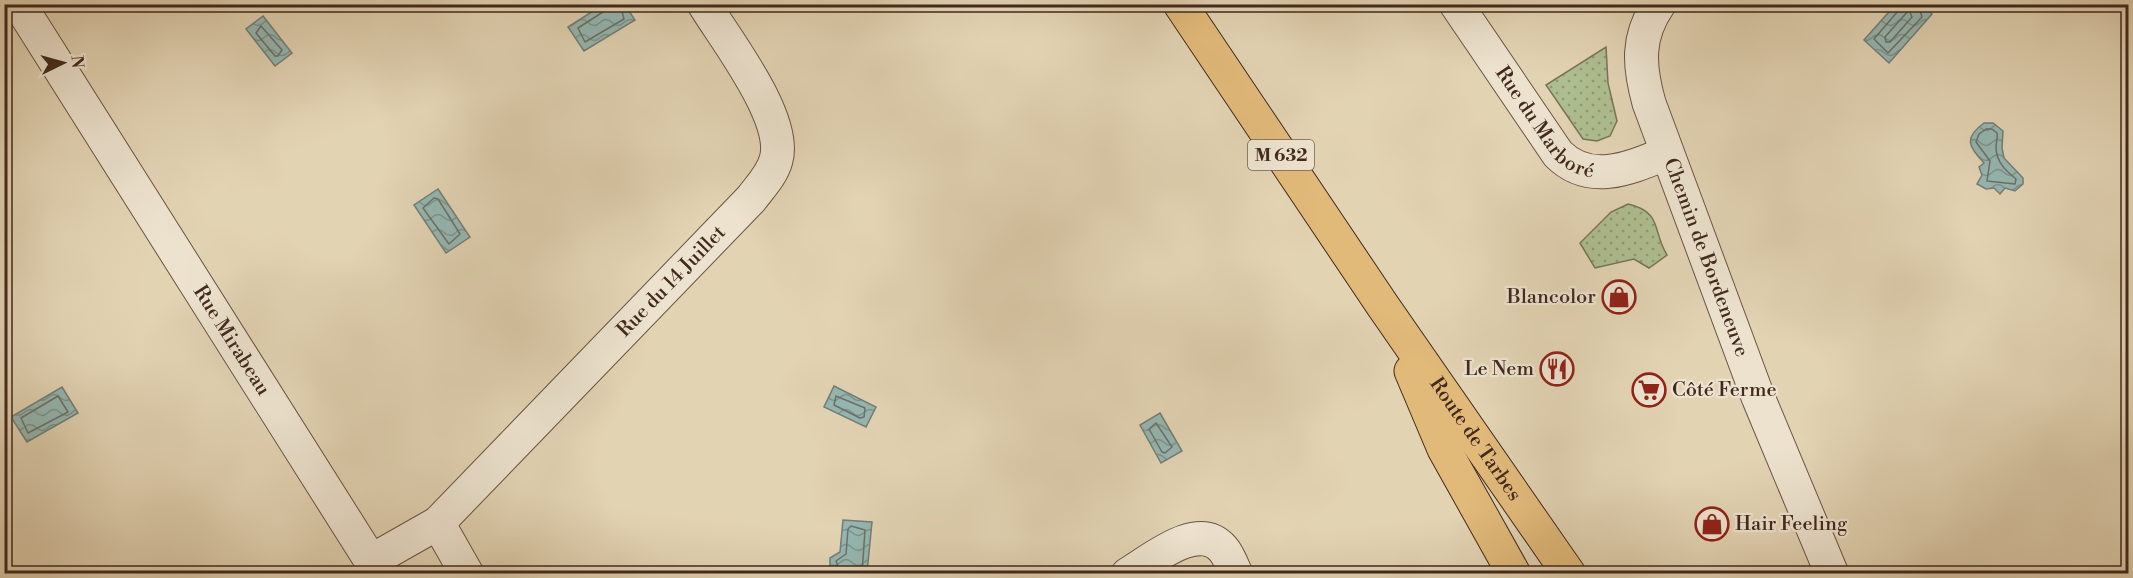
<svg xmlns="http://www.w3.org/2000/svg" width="2133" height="578" viewBox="0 0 2133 578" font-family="'Libre Bodoni',serif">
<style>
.grass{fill:url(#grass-dots);stroke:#787457;stroke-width:1.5}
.water{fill:url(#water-waves);stroke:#747e77;stroke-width:1.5}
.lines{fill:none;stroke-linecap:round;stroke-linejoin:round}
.shore{stroke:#6c7068;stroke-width:1.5}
.street-casing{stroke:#6a5443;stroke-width:35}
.primary-casing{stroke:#42291e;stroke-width:35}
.street{stroke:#ece2ce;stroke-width:33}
.primary{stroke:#e1ba7a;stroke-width:33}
.labels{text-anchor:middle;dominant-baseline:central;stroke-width:4.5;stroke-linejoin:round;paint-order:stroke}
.shield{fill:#ece2ce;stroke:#756053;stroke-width:1.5}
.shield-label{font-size:18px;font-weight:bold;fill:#42291e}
.street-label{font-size:20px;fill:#42291e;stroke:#ece2ce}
.poi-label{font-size:20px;fill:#42291e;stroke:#ece2ce;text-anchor:end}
</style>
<defs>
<pattern id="grass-dots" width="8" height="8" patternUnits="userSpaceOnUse" patternTransform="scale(1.5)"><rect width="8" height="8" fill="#aebe90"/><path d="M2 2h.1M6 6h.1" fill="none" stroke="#8f9a75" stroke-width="1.8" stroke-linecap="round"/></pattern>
<pattern id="water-waves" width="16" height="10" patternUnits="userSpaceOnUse" patternTransform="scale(1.5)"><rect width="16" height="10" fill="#95b7b2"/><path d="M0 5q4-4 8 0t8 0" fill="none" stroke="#7b9590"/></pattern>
</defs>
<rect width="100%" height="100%" fill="#e2d3b3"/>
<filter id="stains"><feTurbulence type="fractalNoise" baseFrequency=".00333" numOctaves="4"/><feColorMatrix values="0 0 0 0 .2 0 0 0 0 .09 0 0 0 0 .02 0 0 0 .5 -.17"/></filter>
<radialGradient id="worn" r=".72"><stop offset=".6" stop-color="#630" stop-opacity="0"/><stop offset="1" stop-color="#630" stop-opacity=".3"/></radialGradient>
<!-- grass -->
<path class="grass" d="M1606 47 1608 83 1617 121 1610 136 1597 141 1583 139 1546 85Z
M1628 204C1663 212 1652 231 1667 255L1649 268 1634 259 1595 268 1580 243 1611 212Z"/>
<!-- water -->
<path class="water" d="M604 4 625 5 635 20 584 51 568 27Z
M1896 4 1921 5 1932 14 1889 63 1864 40Z
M263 16 292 53 275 66 246 29Z
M1984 123H1993L2003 131 2002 148 2004 158 2023 178V184L2015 191 2005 188 2000 194 1994 188 1986 189 1977 184 1982 175 1979 167 1984 163C1969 147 1963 138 1984 123Z
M438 189 470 237 446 253 414 205Z
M834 386 876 407 866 427 824 407Z
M62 387 78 413 27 442 11 417Z
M1160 413 1182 451 1161 463 1140 425Z
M843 520 872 522 867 573H838L830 567V558L840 552Z"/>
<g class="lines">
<!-- shore -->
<path class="shore" d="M606 4 603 12 578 28 585 42 624 19 620 4
M1900 4 1898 11 1874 39 1888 53 1922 17 1918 4
M1909 10 1912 17 1890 42H1886L1885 37Z
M261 26 282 50 278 56H275L256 33Z
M1986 129H1992L1997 133C1998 138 1996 142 1996 147 1996 162 2006 171 2016 179L2015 184 1987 181 1990 161 1976 142 1979 134Z
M434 198 438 199 460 234 449 244 423 208Z
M58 396 68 412 28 433 21 418Z
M836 396 865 408 864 417 860 418 834 405Z
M1156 423 1172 447 1165 453 1162 452 1149 429Z
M841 574 836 561 846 554 848 529 851 526 865 530 862 574"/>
<defs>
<g id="street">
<path id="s1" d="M19 4 371 561 438 523 467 574"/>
<path id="s2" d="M1456 4 1558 154C1590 186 1630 168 1667 153"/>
<path id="s3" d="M1659 4C1636 37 1639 67 1649 103L1758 397 1832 574"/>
<path id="s4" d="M438 523 751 199C760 187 772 175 776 160 788 119 726 40 704 4"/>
<path d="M1128 574C1152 560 1198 520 1223 549 1229 556 1232 565 1236 574"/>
</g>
<g id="primary">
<path id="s5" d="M1180 4 1383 306 1569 574"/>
<path d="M1411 371 1444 449 1514 574"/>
</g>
</defs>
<!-- street casing -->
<use href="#street" class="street-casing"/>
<!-- primary casing -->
<use href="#primary" class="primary-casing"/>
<!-- street -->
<use href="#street" class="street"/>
<!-- primary -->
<use href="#primary" class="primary"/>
</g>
<!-- icons -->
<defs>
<symbol id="shop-ring" viewBox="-11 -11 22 22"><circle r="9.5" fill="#ece2ce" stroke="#8f2418" stroke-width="1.5"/><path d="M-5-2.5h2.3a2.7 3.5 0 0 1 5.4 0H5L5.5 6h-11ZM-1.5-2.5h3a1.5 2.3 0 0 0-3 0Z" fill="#8f2418"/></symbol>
<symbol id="restaurant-ring" viewBox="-11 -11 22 22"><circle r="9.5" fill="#ece2ce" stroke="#8f2418" stroke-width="1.5"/><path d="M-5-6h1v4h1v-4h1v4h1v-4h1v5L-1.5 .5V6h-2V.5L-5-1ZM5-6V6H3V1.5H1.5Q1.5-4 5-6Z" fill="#8f2418"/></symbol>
<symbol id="supermarket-ring" viewBox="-11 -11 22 22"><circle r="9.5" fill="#ece2ce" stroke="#8f2418" stroke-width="1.5"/><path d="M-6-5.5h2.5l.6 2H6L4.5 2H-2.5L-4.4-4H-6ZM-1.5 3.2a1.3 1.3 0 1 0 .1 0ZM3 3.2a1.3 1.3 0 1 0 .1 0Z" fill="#8f2418"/></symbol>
</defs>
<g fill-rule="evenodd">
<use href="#shop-ring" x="1600" y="278" width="38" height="38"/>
<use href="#restaurant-ring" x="1538" y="350" width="38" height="38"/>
<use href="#supermarket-ring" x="1630" y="371" width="38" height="38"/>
<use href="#shop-ring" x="1693" y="505" width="38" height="38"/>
</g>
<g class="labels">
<!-- shield labels -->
<rect class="shield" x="1248" y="140" width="66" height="30" rx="4.5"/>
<g class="shield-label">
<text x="1281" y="155">M 632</text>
</g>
<!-- street labels -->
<g class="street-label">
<text stroke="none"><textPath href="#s2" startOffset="150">Rue du Marboré</textPath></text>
<text stroke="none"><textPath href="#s3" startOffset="268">Chemin de Bordeneuve</textPath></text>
<text stroke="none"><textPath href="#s4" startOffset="336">Rue du 14 Juillet</textPath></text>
<text stroke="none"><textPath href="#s1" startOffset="398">Rue Mirabeau</textPath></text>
<text stroke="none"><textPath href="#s5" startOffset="526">Route de Tarbes</textPath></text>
</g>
<!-- poi labels -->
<g class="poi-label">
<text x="1596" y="297">Blancolor</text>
<text x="1534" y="369">Le Nem</text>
<text x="1672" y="390" text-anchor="start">Côté Ferme</text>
<text x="1735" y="524" text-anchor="start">Hair Feeling</text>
</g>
</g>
<!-- margin -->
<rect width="2133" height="578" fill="none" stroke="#e2d3b3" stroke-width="24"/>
<rect x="6" y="6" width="2121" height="566" fill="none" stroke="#42291e" stroke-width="3"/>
<rect x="12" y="12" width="2109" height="554" fill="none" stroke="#42291e" stroke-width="1.5"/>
<!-- north arrow -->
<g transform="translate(63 63) rotate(85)" stroke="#ece2ce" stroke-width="4.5" paint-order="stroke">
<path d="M0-4.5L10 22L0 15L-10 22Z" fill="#42291e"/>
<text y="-9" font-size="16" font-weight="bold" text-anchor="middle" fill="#42291e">N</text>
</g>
<rect width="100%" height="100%" filter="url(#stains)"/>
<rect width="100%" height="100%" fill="url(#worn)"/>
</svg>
